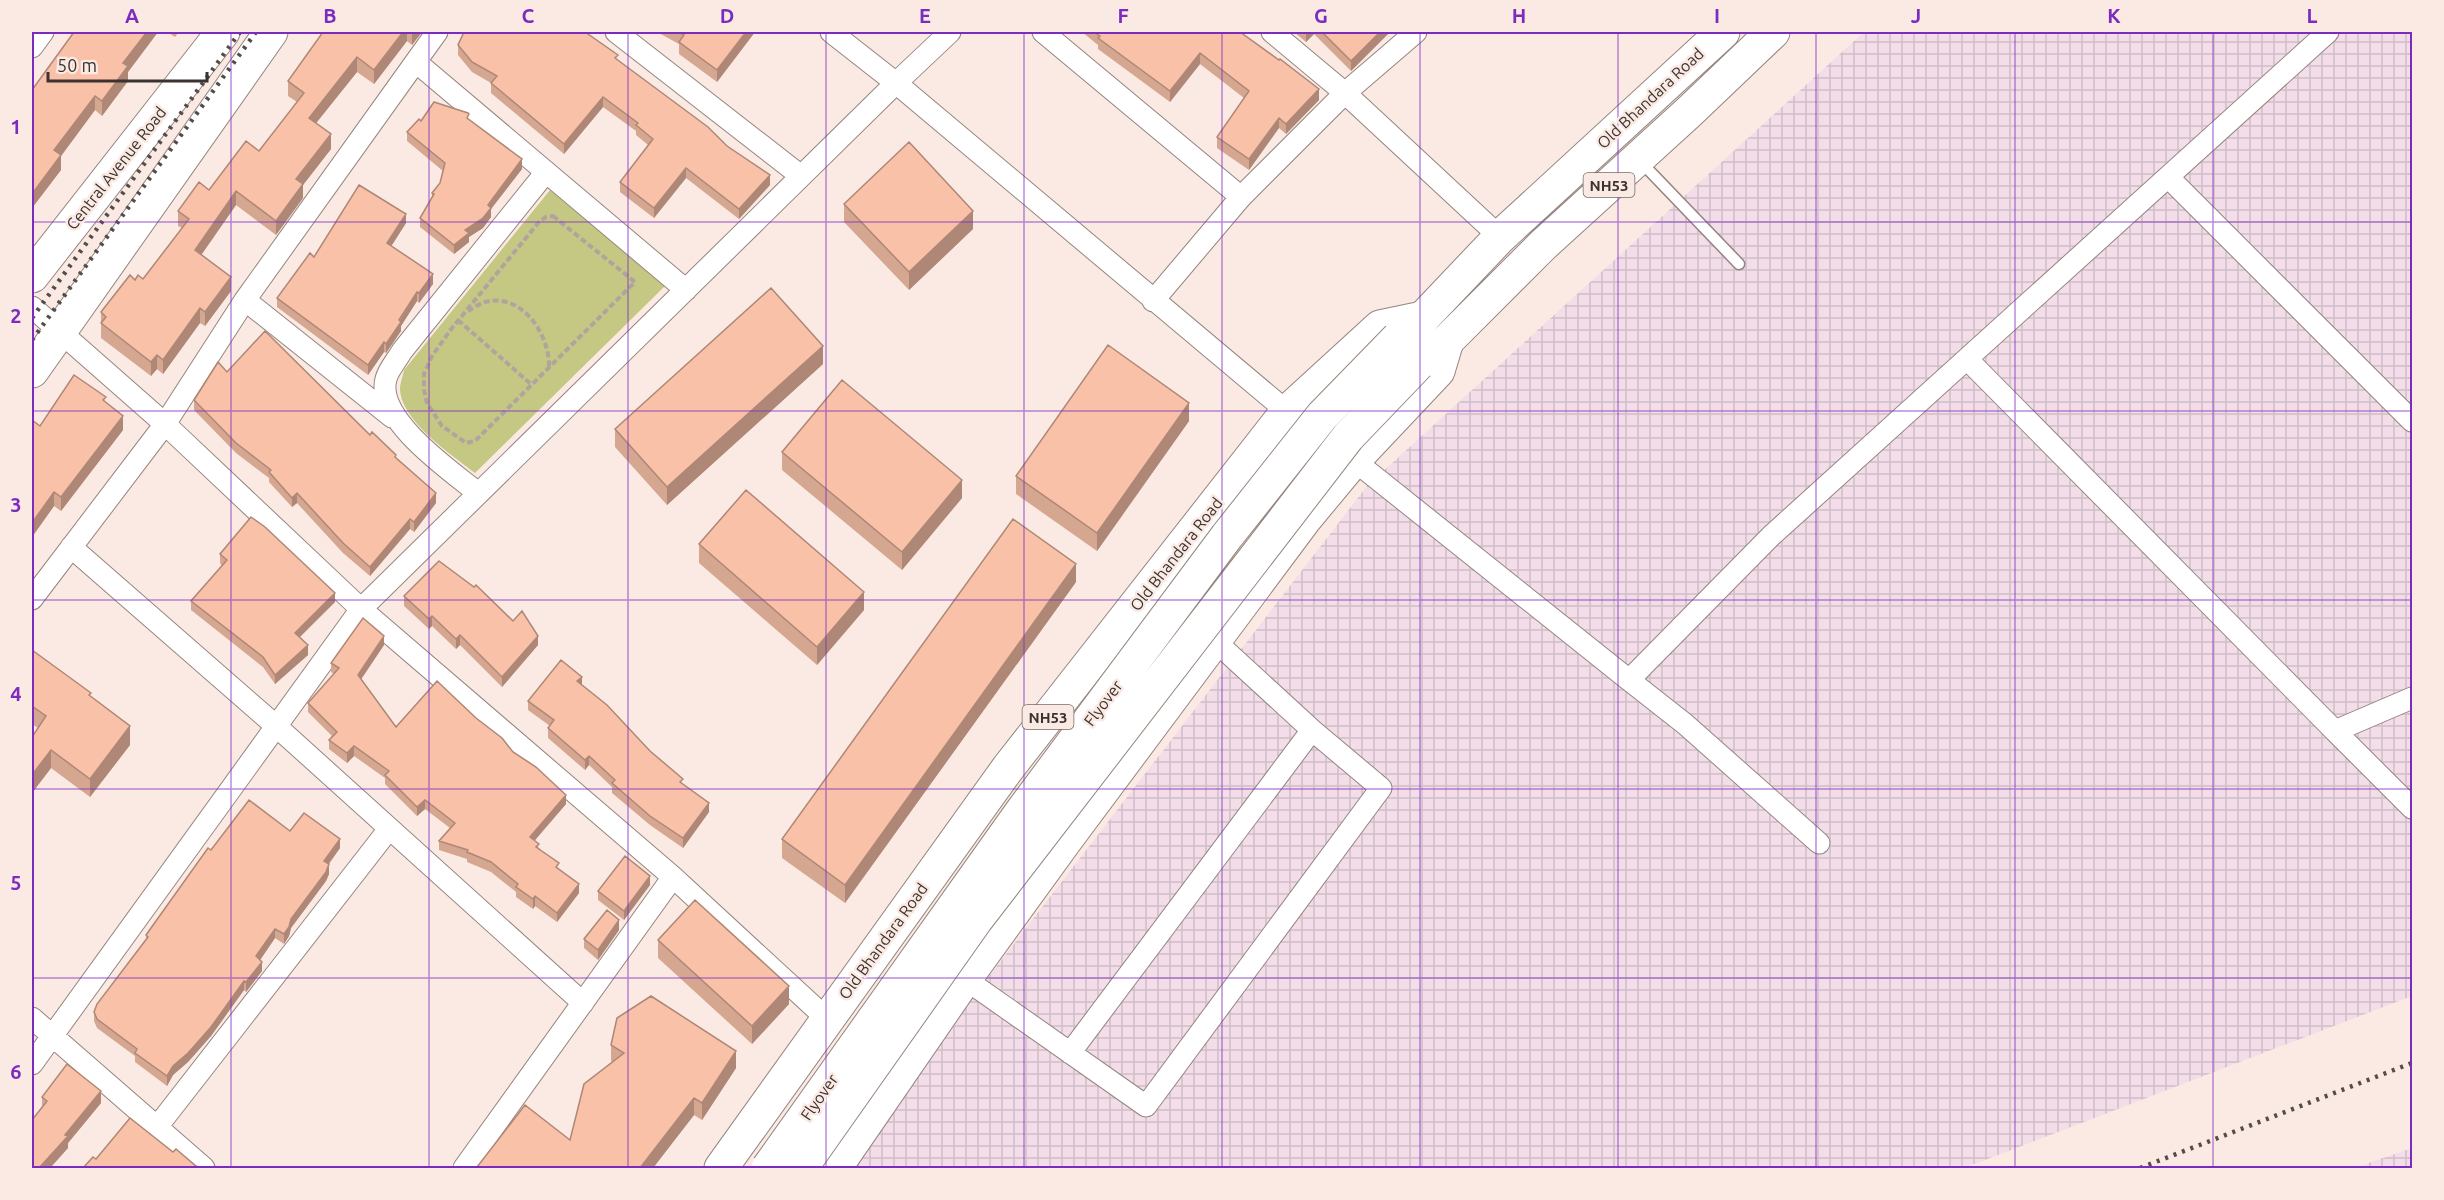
<svg xmlns="http://www.w3.org/2000/svg" width="2444" height="1200" viewBox="0 0 2444 1200" font-family="Ubuntu,sans-serif">
<style>
.industrial{fill:url(#industrial-grid)}
.green{fill:#c5c883}
.lines{fill:none;stroke-linecap:round;stroke-linejoin:round}
.service-casing{stroke:#94857e;stroke-width:13}
.minor-casing{stroke:#94857e;stroke-width:23}
.primary-casing{stroke:#94857e;stroke-width:35}
.trunk-casing{stroke:#94857e;stroke-width:35}
.path{stroke:#b1a39e;stroke-width:4;stroke-dasharray:6 3;stroke-linecap:butt}
.service{stroke:#fff;stroke-width:10}
.minor{stroke:#fff;stroke-width:21}
.primary{stroke:#fff;stroke-width:33}
.trunk{stroke:#fff;stroke-width:33}
.rail{stroke:#544c48;stroke-width:4.5;stroke-dasharray:3 6;stroke-linecap:butt}
.trunk-bridge-casing{stroke:#94857e;stroke-width:35;stroke-linecap:butt}
.trunk-bridge{stroke:#fff;stroke-width:33}
.wall{fill:#d5a690}
.shaded-wall{fill:#ae8776}
.building{fill:#f8c1a8;stroke:#ae8776;stroke-width:1.5}
.grid{fill:none;stroke:#7b2cbf;stroke-width:1.5;stroke-opacity:0.55}
.labels{text-anchor:middle;dominant-baseline:central;stroke-width:5;stroke-linejoin:round;paint-order:stroke}
.shield{fill:#fbeae3;stroke:#746a66;stroke-width:1.5}
.shield-label{font-size:15px;font-weight:bold;fill:#3a3330}
.street-label{font-size:16px;fill:#3a3330;stroke:#fbeae3}
.neatline{fill:none;stroke:#7b2cbf;stroke-width:2}
.grid-label{font-size:20px;text-anchor:middle;font-weight:bold;fill:#7b2cbf}
</style>
<defs>
<pattern id="industrial-grid" width="8" height="8" patternUnits="userSpaceOnUse" patternTransform="scale(1.5)"><rect width="8" height="8" fill="#f3dde9"/><path d="M0 4h8M4 0v8" fill="none" stroke="#d1bec8"/></pattern>
</defs>
<rect width="100%" height="100%" fill="#fbeae3"/>
<!-- industrial -->
<path class="industrial" d="M1864 32H2412V996L1964 1168H841L1367 486Z
M2412 1148V1168H2354Z"/>
<!-- green -->
<path class="green" d="M550 190 665 286 475 473C452 455 401 421 400 389 400 383 403 376 404 370Z"/>
<g class="lines">
<defs>
<path id="service" d="M1639 160 1739 264"/>
<path id="minor" d="M616 32 801 176
M831 32 896 83 950 32
M1043 32 1241 197 1345 93 1272 32
M1416 32 1345 93 1500 237
M32 47 43 32
M416 62 686 290
M2168 177 2412 421
M245 300 392 417
M1153 301 1241 197
M32 307 165 424 361 609 896 83 1296 419
M1967 359 2335 731 2412 698
M1346 454 1629 680 1771 536 2328 32
M478 493C451 471 375 419 386 379 388 370 397 360 402 351L546 172
M71 547 276 726 583 1003
M32 599 165 424 245 300 437 32
M1629 680 1685 724 1819 843
M2335 731 2412 808
M965 979 1146 1106 1381 788 1312 730 1215 641
M32 1018 204 1168
M1070 1053 1312 730
M32 1064 361 609 673 877
M157 1127 389 829
M464 1168 673 877 827 1019"/>
<path id="primary" d="M32 276 223 32
M32 371 271 32
M721 1168 1008 768 1286 413 1380 327 1423 318
M835 1168 965 979 1065 841 1305 519 1354 460 1438 371 1447 341"/>
<path id="trunk" d="M1398 338 1423 318 1500 237 1723 32
M1418 364 1447 341 1543 245 1689 112 1773 32"/>
</defs>
<!-- service casing -->
<use href="#service" class="service-casing"/>
<!-- minor casing -->
<use href="#minor" class="minor-casing"/>
<!-- primary casing -->
<use href="#primary" class="primary-casing"/>
<!-- trunk casing -->
<use href="#trunk" class="trunk-casing"/>
<!-- path -->
<path class="path" d="M553 216 635 282 475 441 466 443 442 426 427 403 424 390V374L432 356 452 328 539 222 546 217Z
M468 311C473 308 479 304 485 302 522 292 550 335 549 367
M458 320 532 385"/>
<!-- service -->
<use href="#service" class="service"/>
<!-- minor -->
<use href="#minor" class="minor"/>
<!-- primary -->
<use href="#primary" class="primary"/>
<!-- trunk -->
<use href="#trunk" class="trunk"/>
<!-- rail -->
<path class="rail" d="M32 318 240 32
M32 340 256 32
M2140 1168 2412 1063"/>
<defs>
<path id="trunk-bridge" d="M768 1168 1022 811 1227 536 1322 416 1398 338
M801 1168 976 920 1348 437 1418 364"/>
</defs>
<!-- trunk-bridge casing -->
<use href="#trunk-bridge" class="trunk-bridge-casing"/>
<!-- trunk-bridge -->
<use href="#trunk-bridge" class="trunk-bridge"/>
</g>
<!-- wall -->
<path class="wall" d="M74 32H158L128 72V81L102 116 95 110 61 156V170L32 208Z
M167 32H179L175 37Z
M321 32H422L412 45 407 41 374 84 357 72 316 123 331 149 303 185V198L276 235 236 205 201 255 231 291 205 326 200 323 163 374 157 369 151 376 101 338V312L135 280 143 279 182 228 178 226V211L209 190 259 151 297 102 288 96V81L321 36Z
M657 32H755L717 82 679 54V44Z
M1082 32H1240L1319 100 1286 134 1279 128 1249 170 1217 148V137L1244 98 1200 64 1170 102 1098 49V45Z
M1294 32H1390L1351 71 1314 34 1306 42Z
M458 45 618 60 727 146 770 185 739 219 686 178 654 218 620 192V182L648 145 636 135V131L603 107 564 154 491 93V83L472 72 458 55Z
M469 120 522 169 491 209V217L483 228 469 237V242L454 254 420 227V218L432 197V193L440 183 443 171 407 141V132L421 121Z
M844 204 973 229 909 290 844 222Z
M406 223 391 246 433 284 419 303 417 301 401 326V331L386 353 384 352 368 375 277 307V298L314 257Z
M823 364 667 505 615 447V429Z
M227 372 370 435 396 458 436 503 414 532 410 529 370 576 343 553 297 503 292 507 269 482V478L236 453 194 410V400Z
M106 403 123 430 61 511 54 506 32 537V420L40 426Z
M1189 421 1097 551 1016 494V476Z
M782 452 962 498 902 570 782 470Z
M699 544 864 610 817 665 699 563Z
M220 554 335 602 299 637 308 655 275 684 263 667 191 610V601L222 566 220 563Z
M1076 582 845 903 782 858V839Z
M404 596 538 645 502 687 460 645 456 649 432 626 429 629 404 606Z
M384 645 361 679 396 727 476 718 513 752 566 804 534 841 539 848 559 869 579 893 557 922 535 906 533 909 516 897V892L491 872 467 862V859L439 850V841L450 828 425 809 417 816 385 784V778L354 756 347 763 329 749V740L332 736 308 712V703L334 674 331 672V663Z
M32 650 91 697 130 745 90 797 51 768 32 793V737L38 728 32 724Z
M582 686 683 784 709 812 683 848 650 825 612 793V787L589 765 585 770 548 738V728L550 726 528 710V701Z
M290 831 340 848 329 864V874L326 881 291 928 289 936 284 944 275 938 260 960 262 971 246 992 244 990 211 1036 188 1062 173 1075 167 1086 135 1062V1056L97 1028 94 1021V1012L146 940V935L211 850Z
M650 885 624 920 598 900V891Z
M619 930 598 960 584 948V939Z
M658 940 789 1004 752 1044 658 958Z
M611 1045 736 1068 702 1120 694 1115 653 1168H477V1167L570 1140 613 1062 611 1061Z
M42 1097 101 1103 68 1143V1148L50 1168H32L42 1107Z"/>
<!-- shaded-wall -->
<path class="shaded-wall" d="M147 32H158L128 72V81L102 116V101L123 63Z
M403 32H407V41L374 84V70Z
M412 32H422L412 45Z
M746 32H755L717 82V70Z
M1306 32H1314V34L1306 42Z
M1380 32H1390L1351 71V61Z
M1200 53V64L1170 102V91Z
M357 57V72L309 132V118Z
M1319 89V100L1286 134V124Z
M95 96V110L61 156V170L32 208V194L54 150Z
M603 97V107L564 154V144Z
M1279 118V128L1249 170V159Z
M331 134V149L303 185V198L276 235V221L296 179Z
M522 159V169L491 209V217L483 228 469 237V242L454 254V245L465 230 488 205Z
M686 168V178L654 218V208Z
M770 175V185L739 219V209Z
M236 191V205L195 264V250Z
M973 211V229L909 290V272Z
M406 214V223L387 253V243Z
M433 274V284L419 303V293Z
M231 277V291L205 326V312Z
M417 292V301L401 326V331L386 353V344Z
M200 308V323L163 374V360Z
M384 342V352L368 375V365Z
M823 346V364L667 505V487Z
M157 355V369L151 376V362Z
M1189 403V421L1097 551V533Z
M123 416V430L61 511V497Z
M962 480V498L902 570V552Z
M54 492V506L32 537V523Z
M297 493V503L292 507V498Z
M436 493V503L414 532V522Z
M410 519V529L370 576V567Z
M1076 564V582L845 903V885Z
M864 592V610L817 665V647Z
M335 593V602L295 642V633Z
M432 616V626L429 629V619Z
M460 635V645L456 649V639Z
M384 636V645L358 684V675Z
M538 636V645L502 687V677Z
M308 645V655L275 684V675Z
M582 677V686L577 681Z
M130 726V745L90 797V779Z
M354 746V756L347 763V753Z
M51 750V768L32 793V775Z
M589 756V765L585 770V760Z
M566 795V804L530 846V837Z
M425 800V809L417 816V807Z
M709 803V812L683 848V838Z
M340 839V848L324 870V861Z
M329 864V874L326 881 291 928 289 936 284 944V934L291 919Z
M650 876V885L624 920V911Z
M579 884V893L557 922V913Z
M535 896V906L533 909V899Z
M619 920V930L598 960V950Z
M275 929V938L256 966V956Z
M262 962V971L246 992V982Z
M244 981V990L211 1036 188 1062 173 1075 167 1086V1076L173 1066Z
M789 986V1004L752 1044V1026Z
M736 1051V1068L702 1120V1103Z
M101 1091V1103L68 1143V1148L50 1168H39L65 1135Z
M694 1098V1115L653 1168H640Z"/>
<!-- building -->
<path class="building" d="M74 32H147L123 63 128 66 102 101 95 96 54 150 61 155 32 194V90Z
M322 32H403L374 70 357 57 309 118 331 134 296 179 303 184 276 221 236 191 195 250 231 277 205 312 200 308 163 360 157 355 151 362 101 323 106 317 101 312 130 275 135 280 138 275 143 279 189 219 178 211 199 182 209 190 246 141 259 151 304 93 288 81 323 32Z
M464 32H585L618 55 615 58 708 127 727 146 770 175 739 209 686 168 654 208 620 182 653 139 636 125 638 123 603 97 564 144 491 83 497 76 472 62 458 45Z
M679 32H746L717 70 679 42 684 35Z
M1094 32H1240L1279 60 1280 59 1319 89 1286 124 1279 118 1249 159 1217 137 1249 91 1200 53 1170 91 1098 38 1100 36Z
M1322 32H1380L1351 61Z
M434 102 468 113 469 114 467 118 522 159 488 205 491 208 483 218 465 230 469 233 454 245 420 218 434 194 432 193 440 183 445 163 407 132 419 119 421 121Z
M909 142 973 211 909 272 844 204Z
M359 185 406 214 387 243 433 274 419 293 417 292 399 320 401 322 386 344 384 342 368 365 277 298 310 253 314 257Z
M771 288 823 346 667 487 615 429Z
M265 331 370 435 372 432 396 455 395 457 436 493 414 522 410 519 370 567 343 543 297 493 292 498 269 472 271 470 236 443 194 400 218 362 227 372Z
M1108 345 1189 403 1097 533 1016 476Z
M74 375 106 397 103 400 123 416 61 497 54 492 32 523V420L40 426Z
M842 380 962 480 902 552 782 452Z
M746 490 864 592 817 647 699 544Z
M251 517 265 527 335 593 295 633 308 645 275 675 263 657 191 601 227 560 220 554Z
M1013 519 1076 564 845 885 782 839Z
M439 561 474 587 476 585 513 621 522 611 538 636 502 677 460 635 456 639 432 616 429 619 404 596Z
M363 618 384 636 358 675 396 727 437 681 476 718 502 738 513 752 536 767 566 795 530 837 539 844 536 847 559 863 556 867 579 884 557 913 535 896 533 899 516 887 518 884 491 862 467 852 468 850 439 841 455 823 425 800 417 807 385 775 389 771 354 746 347 753 329 740 337 732 308 703 339 668 331 663Z
M32 650 91 693 89 695 130 726 90 779 51 750 32 775V737L46 716 32 706Z
M561 660 582 677 577 681 607 705 650 751 683 779 680 782 709 803 683 838 650 816 612 783 615 780 589 756 585 760 548 728 554 720 528 701Z
M249 800 290 831 304 813 340 839 324 861 329 864 326 872 291 919 289 927 284 934 275 929 256 956 262 962 246 982 244 981 211 1027 188 1053 173 1066 167 1076 135 1053 137 1049 97 1019 94 1012 97 1004 148 937 146 935 208 848 211 850Z
M625 856 650 876 624 911 598 891Z
M695 900 789 986 752 1026 658 940Z
M607 910 619 920 598 950 584 939Z
M651 996 736 1051 702 1103 694 1098 640 1168H479L477 1167 525 1105 570 1140 584 1084 624 1053 611 1045 617 1018Z
M67 1064 101 1091 65 1135 68 1136 39 1168H32V1120L47 1101 42 1097Z
M130 1118 173 1152 176 1149 196 1166 201 1168H83L93 1157 96 1159Z"/>
<!-- grid -->
<path class="grid" d="M231 32V1168M429 32V1168M628 32V1168M826 32V1168M1024 32V1168M1222 32V1168M1420 32V1168M1618 32V1168M1816 32V1168M2015 32V1168M2213 32V1168M32 222H2412M32 411H2412M32 600H2412M32 789H2412M32 978H2412"/>
<g class="labels">
<!-- shield labels -->
<g class="shield">
<rect x="1583.5" y="173" width="51" height="24" rx="4.5"/>
<rect x="1022.5" y="705" width="51" height="24" rx="4.5"/>
</g>
<g class="shield-label">
<text x="1609" y="185">NH53</text>
<text x="1048" y="717">NH53</text>
</g>
<!-- street labels -->
<g class="street-label">
<text transform="translate(1650 98) rotate(-43)">Old Bhandara Road</text>
<text transform="translate(116 168) rotate(-52)">Central Avenue Road</text>
<text transform="translate(1176 554) rotate(-52)">Old Bhandara Road</text>
<text transform="translate(1103 703) rotate(-53)">Flyover</text>
<text transform="translate(883 941) rotate(-54)">Old Bhandara Road</text>
<text transform="translate(819 1097) rotate(-55)">Flyover</text>
</g>
</g>
<!-- border -->
<rect width="2444" height="1200" fill="none" stroke="#fbeae3" stroke-width="66"/>
<!-- scale -->
<path d="M48 72v9h159v-9" fill="none" stroke="#3a3330" stroke-width="3"/>
<text x="57" y="72" font-size="18" fill="#3a3330" stroke="#fbeae3" stroke-width="4.5" paint-order="stroke">50 m</text>
<rect x="33" y="33" width="2378" height="1134" class="neatline"/>
<g class="grid-label">
<text x="132" y="23">A</text>
<text x="330" y="23">B</text>
<text x="528" y="23">C</text>
<text x="727" y="23">D</text>
<text x="925" y="23">E</text>
<text x="1123" y="23">F</text>
<text x="1321" y="23">G</text>
<text x="1519" y="23">H</text>
<text x="1717" y="23">I</text>
<text x="1916" y="23">J</text>
<text x="2114" y="23">K</text>
<text x="2312" y="23">L</text>
<text x="16" y="134">1</text>
<text x="16" y="323">2</text>
<text x="16" y="512">3</text>
<text x="16" y="701">4</text>
<text x="16" y="890">5</text>
<text x="16" y="1079">6</text>
</g>
</svg>
